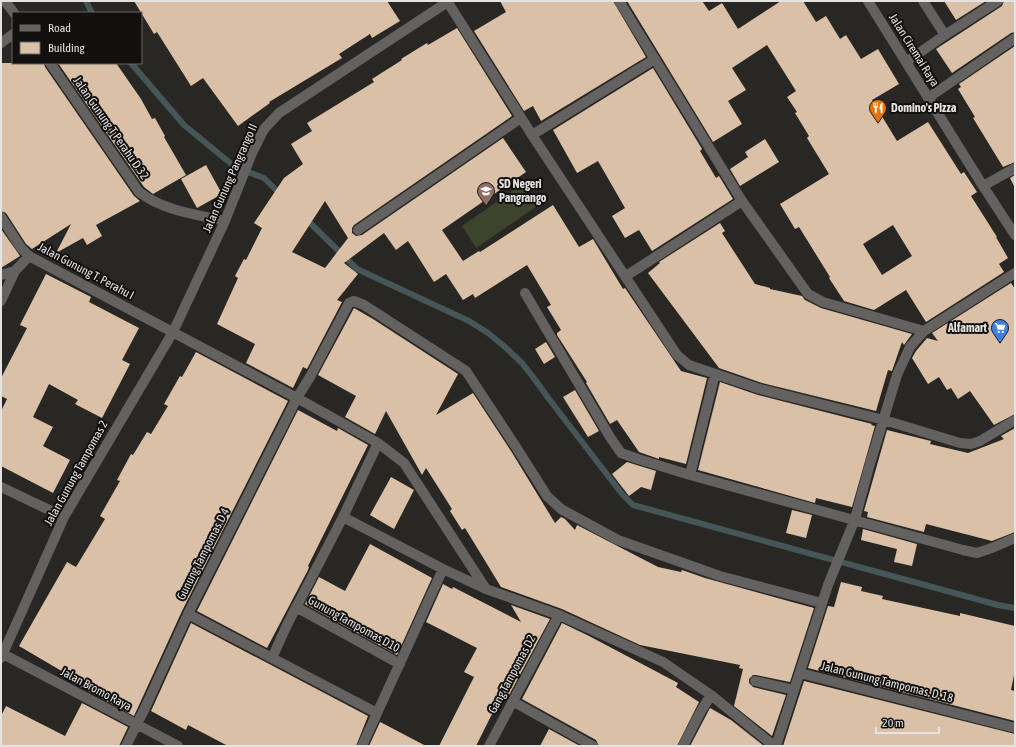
<svg xmlns="http://www.w3.org/2000/svg" width="1016" height="747" viewBox="0 0 1016 747" font-family="'Asap Condensed',sans-serif">
<style>
.green{fill:#3d442d}
.lines{fill:none;stroke-linecap:round;stroke-linejoin:round}
.stream{stroke:#455558;stroke-width:6}
.building{fill:#dac0a6;fill-rule:evenodd}
.minor{stroke:#636260;stroke-width:10}
.labels{text-anchor:middle;dominant-baseline:central;stroke-width:4;stroke-linejoin:round;paint-order:stroke}
.street-label{font-size:12px;fill:#e5e3e1;stroke:#11100f}
.poi-label{font-size:12px;font-weight:bold;fill:#e5e3e1;stroke:#11100f;text-anchor:start}
</style>
<rect width="100%" height="100%" fill="#292724"/>
<!-- green -->
<path class="green" d="M522 184 537 206 476 248 462 226Z"/>
<g class="lines">
<!-- stream -->
<path class="stream" d="M86 1 92 13
M131 63 184 125 235 167 264 178 281 195
M305 218 357 269 469 321 488 333 505 347 522 363 536 381 549 399 622 494 633 505 998 605 1015 608"/>
</g>
<!-- building -->
<path class="building" d="M134 1H387L400 21 372 38 370 34 339 54 342 58 269 102 270 103 238 126 203 78 191 86 157 32 154 34Z
M500 1H613L646 57 541 121 533 106 524 111 474 31 506 12Z
M627 1H702L709 11 722 3 738 29 781 1H803L816 22 826 16 840 39 846 35 861 59 878 49 899 84 872 100 897 141 928 122 961 174 964 172 977 192 971 196 997 237H996L1008 258 999 264 1004 272 926 322 906 290 874 310 844 301 829 278 830 277 799 227 795 229 780 204 829 174 807 138 809 136 795 113 797 112 787 97 796 91 767 45 732 68 746 90 728 101 742 124 713 142ZM893 225 912 256 882 275 863 244Z
M944 1H986L956 20Z
M1004 1H1015V32L1011 33 952 73 936 49 1002 6Z
M457 28 512 116 354 225 352 228V233L356 236 362 235 503 138 526 172 442 230 463 261 479 251 480 252 553 205 579 247 593 239 623 289 625 288 681 371 707 378 686 464 659 457V459L639 452 617 420 610 424 586 383 587 382 557 335V333L561 330 547 307 551 305 527 265 475 298 473 294 463 300 446 274 434 282 408 241 396 250 384 233 344 263 358 274 337 300 342 302 307 369 303 367 293 388 246 363 255 344 217 324 238 278 235 276 244 259 246 260 262 228 254 223 284 178 303 164 291 144 312 131 307 123 374 82 372 79 402 60 401 59 427 43 428 45ZM325 201 348 238 325 268 292 252Z
M1015 46V162L1003 167 973 118 975 117 958 89 961 87 959 84Z
M1 63H44L45 67 134 196 140 201 96 225 102 236 87 245 83 238 56 253 71 224 32 249 26 244 6 213 1 211Z
M58 63H116L141 99 152 119 155 118 165 136 164 137 186 175 153 194 144 187Z
M653 68 702 149 700 151 716 178 719 176 733 199 652 251 639 230 625 238 612 216 625 208 598 161 577 173 553 130Z
M765 139 779 162 740 186 730 169 748 157 745 152Z
M206 165 222 194 197 208 181 179Z
M1015 175V188L1010 178Z
M720 223 725 231 722 233 755 284 770 288V289L802 296 805 300 821 308 912 334 904 345 902 342 892 371 888 370 876 411 762 383 719 368 648 273 660 263 659 262Z
M1 229 20 256 1 268Z
M46 274 91 297 89 302 139 328 122 360 130 364 102 418 75 404 78 400 49 384 33 417 53 427 43 446 70 460 53 493 1 466V411L7 399 1 396V378L27 328 20 325Z
M1011 283 1015 289V414L994 425 970 391 958 399 951 388 947 390 939 377 928 384 912 358 916 351 927 338 938 341 932 333Z
M354 308 373 319 458 374 436 415 473 393 511 451 555 523 561 517 565 519 575 530 577 525 658 567 681 572 682 570 705 578 814 608 790 682 756 675H753L749 679V683L753 687 786 695 772 736 734 706 743 669 739 668 740 665 640 645 562 609 501 587 465 528 462 530 450 511 452 509 426 468 422 475 386 411 375 434 345 417 356 396 318 375Z
M546 342 555 357 544 364 535 349Z
M196 352 288 401 182 611 134 716 75 684 77 680 19 646 67 562 76 567 105 519 100 516 120 481 117 480 131 454 133 455 147 432 151 434 168 406 164 404 180 376 182 377Z
M720 382 758 395 872 424 871 425 875 426 852 507 816 498 815 503 698 470Z
M575 390 599 431 588 437 563 397Z
M298 410 337 431 338 428 368 445 308 566 309 567 308 570 267 648 197 611Z
M1015 428V532L992 541 926 524 924 532 920 531 867 517 868 512 864 511 887 430 931 441 930 444 968 453 1004 439 1001 436Z
M627 462 656 471 651 490 641 487 629 496 612 474Z
M391 477 414 490 394 529 370 515Z
M792 510 812 515 806 538 786 533Z
M863 529 917 544 912 566 894 562 897 549 861 540Z
M370 544 432 578 397 655 305 604 319 577 345 591Z
M841 582 862 587 861 591 883 596 882 599 960 616V613L1015 626V670L1011 690 1015 691V721L808 668 828 606 834 607Z
M443 584 452 589 453 587 521 622 511 605 550 619 509 695 506 693 505 695 502 694 476 746H439L474 677 464 672 477 648 426 622Z
M191 623 368 716 356 746H228L188 725 186 730 151 711Z
M562 623 589 636 678 683 676 687 699 702 677 746H599L596 740 522 699Z
M804 681 1015 734V746H783Z
M82 703 128 727 119 746H1V716L6 706 65 736Z
M710 708 731 720 764 746H690Z
M380 722 386 725 426 746H369Z
M549 729 580 746H540Z"/>
<g class="lines">
<!-- minor -->
<path class="minor" d="M5 1 14 13
M447 1 532 135 677 355 689 365 760 389 884 420 960 443 971 444 980 441 1015 420
M619 1 742 201 808 294 823 302 924 331 910 347 897 375 869 467 855 519 828 585 776 746
M868 1 983 186 1015 235
M923 1 945 35
M1 43 13 34
M906 62 945 35 998 1
M50 63 139 192C164 211 195 214 225 221
M928 98 1015 38
M532 135 655 59
M983 186 1015 168
M1 217 21 248 29 256 297 398 378 443 404 463 486 589 559 615 663 662 711 695 774 746
M358 230 521 118
M1 275 15 271
M626 276 742 201
M525 293 610 437 621 453 638 459 690 475 963 550 977 553 992 548 1015 538
M1 301 15 271 29 256
M924 331 1015 273
M378 443 343 517 443 569 486 589
M690 475 715 374
M1 487 64 517
M296 607 400 664
M188 614 377 713
M3 654 178 746
M1 658 64 517 173 332 225 221 252 153 264 129 279 113 449 1
M272 658 287 625 343 517
M800 673 1015 728
M755 681 794 690
M512 701 593 746
M126 746 145 708 188 614 297 398 310 377 349 303 354 301 364 305 466 371 516 447 547 496 561 509 618 540 720 576 822 603
M362 746 443 569
M489 746 559 615
M683 746 701 711 711 695"/>
</g>
<!-- icons -->
<defs>
<symbol id="restaurant-pin" viewBox="-11 -11 22 30"><path d="M0 17L-7.5 6A9.5 9.5 0 1 1 7.5 6Z" fill="#e8710a" stroke="#11100f"/><path d="M-5-6h1v4h1v-4h1v4h1v-4h1v5L-1.5 .5V6h-2V.5L-5-1ZM5-6V6H3V1.5H1.5Q1.5-4 5-6Z" fill="#fff"/></symbol>
<symbol id="school-pin" viewBox="-11 -11 22 30"><path d="M0 17L-7.5 6A9.5 9.5 0 1 1 7.5 6Z" fill="#8d6e63" stroke="#11100f"/><path d="M0-5L7-2L0 1L-7-2ZM-4 1L0 2.5L4 1V4Q0 6-4 4Z" fill="#fff"/></symbol>
<symbol id="supermarket-pin" viewBox="-11 -11 22 30"><path d="M0 17L-7.5 6A9.5 9.5 0 1 1 7.5 6Z" fill="#3f7fe0" stroke="#11100f"/><path d="M-6-5.5h2.5l.6 2H6L4.5 2H-2.5L-4.4-4H-6ZM-1.5 3.2a1.3 1.3 0 1 0 .1 0ZM3 3.2a1.3 1.3 0 1 0 .1 0Z" fill="#fff"/></symbol>
</defs>
<g fill-rule="evenodd">
<use href="#restaurant-pin" x="868" y="98" width="20" height="27"/>
<use href="#school-pin" x="476" y="181" width="20" height="27"/>
<use href="#supermarket-pin" x="990" y="318" width="20" height="27"/>
</g>
<g class="labels">
<!-- street labels -->
<g class="street-label">
<text transform="translate(914 50) rotate(58)">Jalan Ciremai Raya</text>
<text transform="translate(111 128) rotate(55)">Jalan Gunung T Perahu D.32</text>
<text transform="translate(230 178) rotate(-66)">Jalan Gunung Pangrango II</text>
<text transform="translate(86 271) rotate(28)">Jalan Gunung T. Perahu I</text>
<text transform="translate(76 473) rotate(-61)">Jalan Gunung Tampomas 2</text>
<text transform="translate(203 554) rotate(-63)">Gunung Tampomas.D 4</text>
<text transform="translate(354 624) rotate(29)">GunungTampomas D10</text>
<text transform="translate(512 674) rotate(-62)">Gang Tampomas D2</text>
<text transform="translate(887 682) rotate(14)">Jalan Gunung Tampomas. D. 18</text>
<text transform="translate(96 689) rotate(28)">Jalan Bromo Raya</text>
</g>
<!-- poi labels -->
<g class="poi-label">
<text x="891" y="108">Domino's Pizza</text>
<text x="499" y="184">SD Negeri<tspan x="499" dy="14">Pangrango</tspan></text>
<text x="987" y="328" text-anchor="end">Alfamart</text>
</g>
</g>
<!-- border -->
<rect width="1016" height="747" fill="none" stroke="#e5e3e1" stroke-width="4"/>
<!-- legend -->
<rect x="12" y="12" width="130" height="52" fill="#11100f" stroke="#666463"/>
<rect x="20" y="25" width="20" height="6" fill="#636260" stroke="#666463"/>
<text x="48" y="32" font-size="12" fill="#e5e3e1">Road</text>
<rect x="20" y="42" width="20" height="12" fill="#dac0a6" stroke="#666463"/>
<text x="48" y="52" font-size="12" fill="#e5e3e1">Building</text>
<!-- scale -->
<path d="M876 727v6h63v-6" fill="none" stroke="#e5e3e1" stroke-width="2"/>
<text x="882" y="727" font-size="12" fill="#e5e3e1" stroke="#11100f" stroke-width="3" paint-order="stroke">20 m</text>
</svg>
